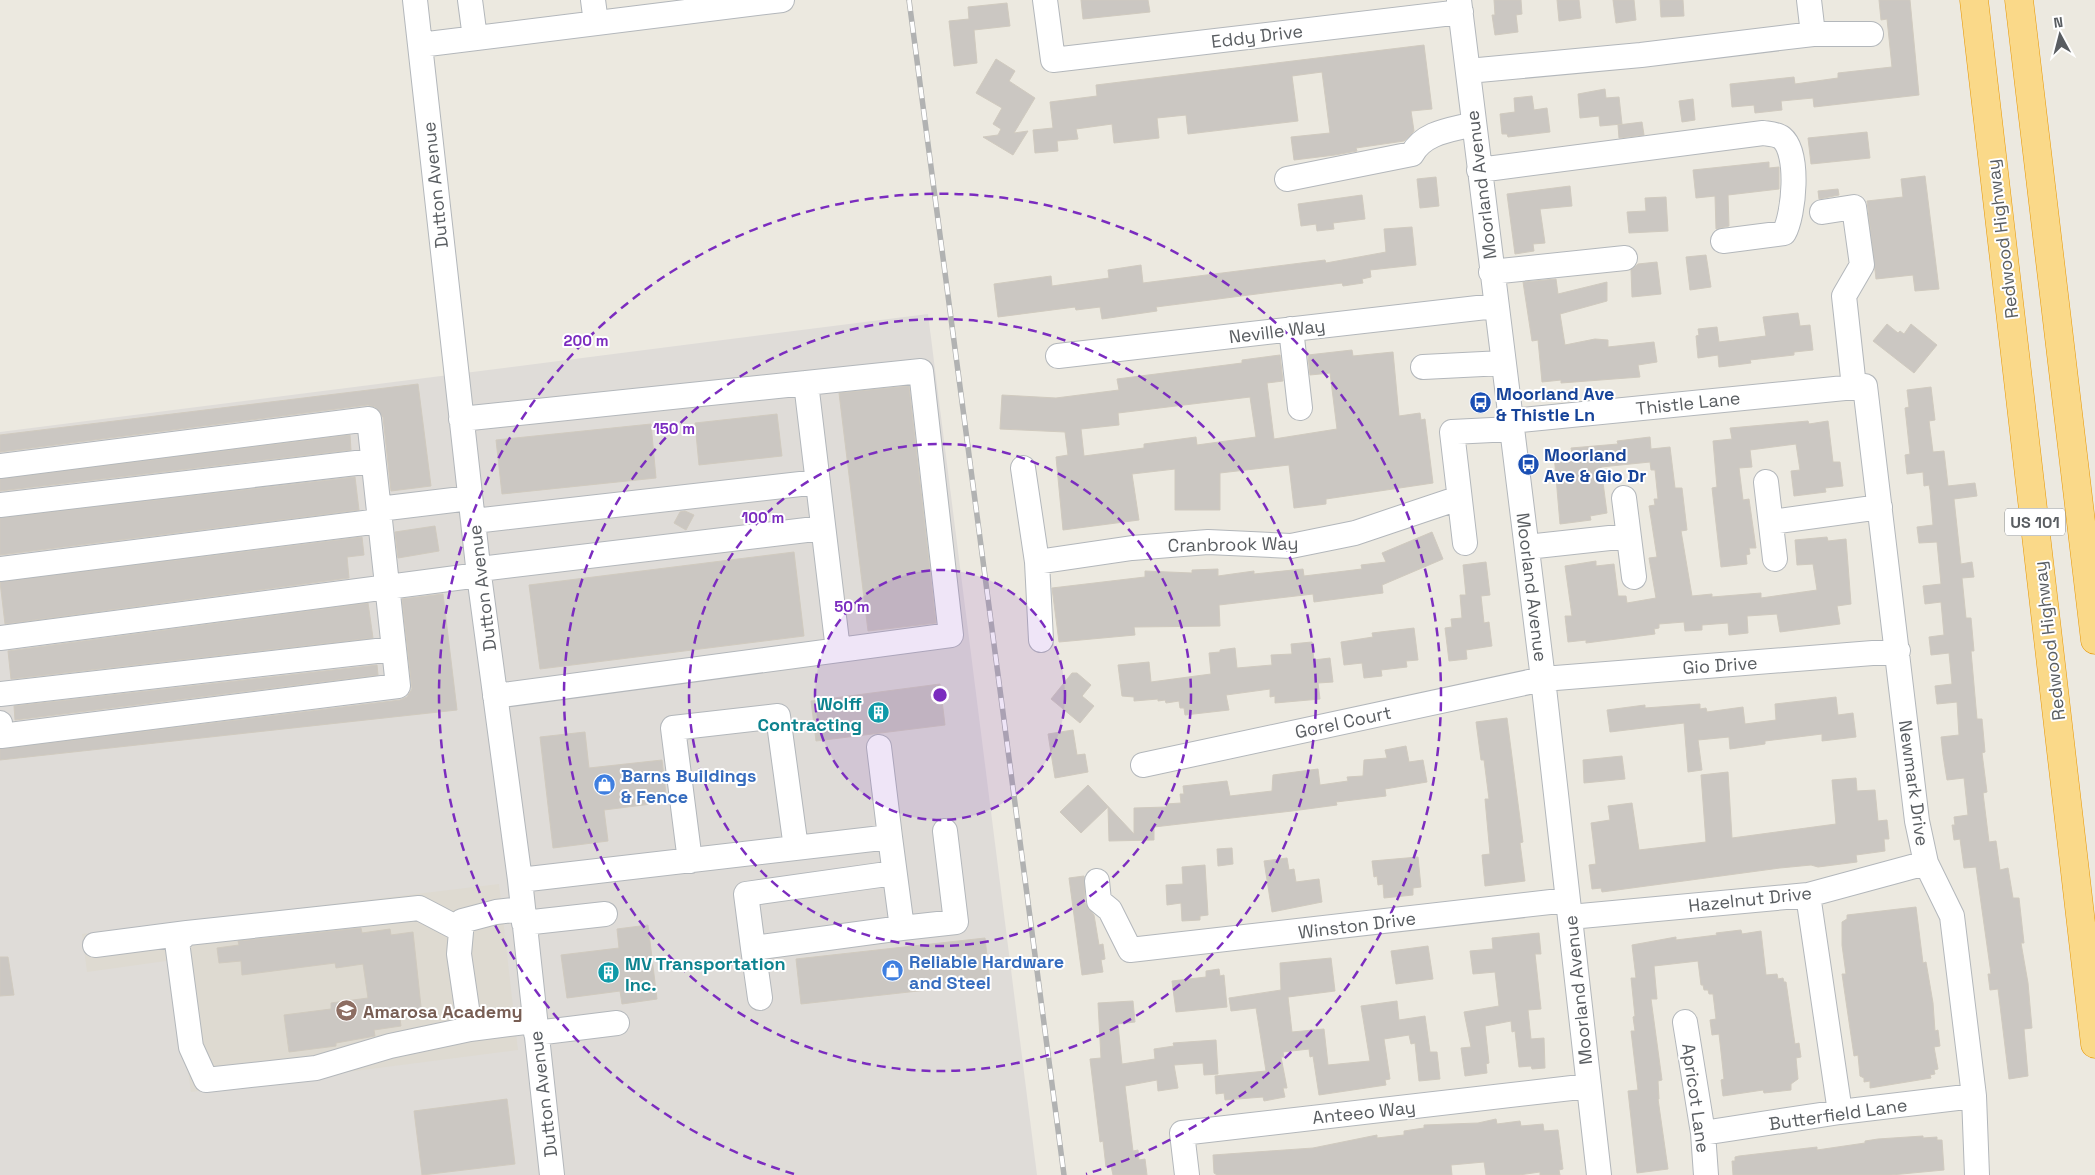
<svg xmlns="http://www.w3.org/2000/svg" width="2095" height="1175" viewBox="0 0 2095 1175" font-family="'Space Grotesk',sans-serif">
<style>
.industrial{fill:#dfdcd8}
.education{fill:#dedad1}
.building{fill:#cbc7c2;stroke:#d0cabf;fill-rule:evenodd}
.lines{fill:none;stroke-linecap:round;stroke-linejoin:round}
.minor-casing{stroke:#b3b7bb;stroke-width:26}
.highway-casing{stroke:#e69706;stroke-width:29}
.minor{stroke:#fff;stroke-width:24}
.highway{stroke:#fad989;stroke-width:28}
.rail-casing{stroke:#b1b2b2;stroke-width:5.5}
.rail{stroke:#fff;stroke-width:4;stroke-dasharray:11;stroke-linecap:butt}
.ring{fill:none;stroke:#7b2cbf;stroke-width:2.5;stroke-dasharray:9 6}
.labels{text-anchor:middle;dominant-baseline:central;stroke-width:4;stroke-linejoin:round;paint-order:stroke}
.shield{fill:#fff;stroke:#8b8e90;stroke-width:1}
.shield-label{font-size:16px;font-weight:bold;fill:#595d61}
.street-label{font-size:18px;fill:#595d61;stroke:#fff}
.transit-label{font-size:18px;font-weight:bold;fill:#164399;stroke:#fff;text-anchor:start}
.culture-label{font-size:18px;font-weight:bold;fill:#0d838f;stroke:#fff;text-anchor:end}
.shop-label{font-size:18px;font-weight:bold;fill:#366cbe;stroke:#fff;text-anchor:start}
.education-label{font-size:18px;font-weight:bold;fill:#785e54;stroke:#fff;text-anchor:start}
.centre{fill:#7b2cbf;stroke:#fff;stroke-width:2.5}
.ring-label{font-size:15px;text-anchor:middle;font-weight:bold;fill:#7b2cbf;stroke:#fff;stroke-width:4;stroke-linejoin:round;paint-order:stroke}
</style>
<rect width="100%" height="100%" fill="#ece9e0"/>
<!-- industrial -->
<path class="industrial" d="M928 314 1037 1175H0V432Z"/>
<!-- education -->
<path class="education" d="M499 884 518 1050 191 1092 173 960 87 972 82 934Z"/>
<!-- building -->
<path class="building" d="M1081 0H1148L1150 12 1083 19Z
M1494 0H1521L1522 14 1516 15 1518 32 1495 35 1492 15H1495Z
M1557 0H1579L1581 18 1559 21Z
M1613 0H1634L1636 20 1616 23Z
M1660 0H1683L1684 16 1661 17Z
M1879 0H1910L1919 95 1814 107 1813 98 1781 101 1782 110 1755 113 1754 105 1732 107 1730 84 1794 77 1795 84 1838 78V73L1892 67 1887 19 1881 20Z
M1007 3 1010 26 974 30 977 63 954 66 949 21 969 19 968 7Z
M1424 45 1432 109 1411 111 1414 131 1404 141 1356 148 1357 151 1335 155 1294 160 1291 137 1330 133 1322 72 1292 76 1298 121 1188 134 1186 115 1157 118 1159 138 1114 143 1112 124 1076 129 1078 139 1057 141 1058 151 1035 153 1033 130 1053 128 1050 102 1097 96 1096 85Z
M996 59 1015 71 1009 81 1035 98 1014 133 1028 131 1013 155 983 137 998 135 1001 129 993 124 1002 108 976 93Z
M1605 89 1606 98 1619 97 1622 124 1600 126 1599 116 1580 118 1578 94Z
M1532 96 1534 110 1547 108 1550 132 1508 137 1507 134H1502L1500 114 1515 112 1514 98Z
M1693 99 1695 120 1682 122 1679 101Z
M1642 122 1644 135 1619 138 1618 125Z
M1867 132 1870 158 1811 164 1808 138Z
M1769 162V168L1779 167V189L1728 195 1729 226 1716 229 1715 196 1696 198 1693 170Z
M1925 176 1939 289 1915 291 1913 275 1876 279 1867 201 1903 197 1901 179Z
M1436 177 1439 206 1420 208 1417 179Z
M1570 186 1572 206 1540 209 1545 243 1533 244 1534 251 1515 254 1507 194Z
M1838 189 1839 195 1819 199 1818 191Z
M1362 195 1365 219 1333 223 1334 229 1317 231 1316 224 1301 226 1298 204Z
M1666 197 1668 231 1629 233 1627 212 1646 211 1645 198Z
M1412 227 1416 265 1370 270 1371 277 1362 279 1363 283 1343 286 1342 283 1156 307 1157 311 1102 319 1100 307 1076 310 1075 307 998 317 994 284 1051 276 1052 286 1109 278 1108 270 1141 265 1143 283 1325 260 1326 263 1386 252 1384 229Z
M1706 255 1711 287 1690 290 1686 257Z
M1657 262 1661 294 1632 297 1631 270 1638 264Z
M1556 279 1558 294 1607 282V301L1560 314 1565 345 1595 339 1608 340V347L1654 342 1657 362 1638 365 1640 377 1561 383V380L1542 382 1538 340 1532 341 1523 282Z
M1798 313 1800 326 1810 325 1813 350 1794 352V355L1750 360 1751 363 1719 367 1718 355 1698 358 1696 336 1699 335 1698 329 1717 327 1719 342 1766 336 1763 317Z
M1887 324 1898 333 1900 331 1904 334 1911 324 1937 345 1914 373 1873 341Z
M1352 350 1353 356 1393 352 1399 416 1420 413 1421 420 1425 419 1433 483 1326 499V504L1294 508 1289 465 1220 473V510H1175V469L1132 474 1139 520 1063 530 1056 457 1068 455 1065 432 1000 429 1002 395 1056 398 1119 390 1117 379 1242 363V360L1280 355 1283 381 1267 383 1274 439 1337 429 1330 373 1310 375 1308 355ZM1250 397 1256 437 1197 445 1196 437 1144 444V448L1084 456 1081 429 1119 425 1118 413Z
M418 384 431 486 391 491 383 417 375 407 368 405 0 452V435Z
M909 386 936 623 868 631 839 393Z
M1931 387 1935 420 1929 421 1933 452 1944 451 1948 486 1975 483 1977 496 1954 499 1961 564 1972 562 1974 577 1962 578 1966 618H1971L1974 651H1971L1977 719H1982L1985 752 1982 753 1987 792 1983 793 1989 842 1996 841 2000 870 2008 868 2013 898H2019L2024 943H2021L2028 983 2032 1028 2024 1029 2028 1076 2009 1079 1998 989 1990 990 1988 974H1991L1976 867 1964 868 1960 839 1954 840 1952 825H1955L1954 817 1968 815 1964 778 1947 780 1943 755 1941 737 1959 735 1957 702 1937 704 1935 686 1952 684 1949 653 1931 655 1929 637 1944 635 1941 602 1925 604 1923 586 1941 584 1937 542 1919 543 1917 527 1933 525 1930 490 1929 485 1924 486 1923 472 1907 474 1905 455 1910 454 1905 408 1909 407 1907 390Z
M777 414 782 456 699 465 695 423Z
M1808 421 1809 424 1828 421 1833 462H1840L1843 486 1825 488 1826 492 1794 496 1791 471 1800 470 1796 444 1750 450 1752 467 1739 468 1743 500 1749 499 1756 548H1749L1750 554 1746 555 1747 564 1721 567 1712 488 1717 487 1713 441 1732 439 1730 428Z
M651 424 656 478 502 494 496 440Z
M350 435 351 450 0 491V479Z
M1650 437 1651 449 1670 447 1675 488H1682L1687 530 1681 531 1692 596 1712 594V597L1761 593V598L1817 590 1813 564 1797 565 1795 540 1827 537 1828 541 1846 539 1851 604 1837 606 1840 624 1780 632 1777 614 1747 616 1748 633 1729 635 1728 623 1702 625V630L1685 631 1684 622 1659 624V628L1654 629 1655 634 1586 643V640L1568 642 1565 616H1572L1565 566 1596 561V566L1614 564 1618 596H1626L1627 603 1656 598 1649 558 1657 557 1649 506 1655 505 1654 499H1658L1655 470H1651L1650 462 1601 467 1607 513 1590 516 1591 520 1560 524 1554 454 1572 453 1571 448 1618 444 1617 441Z
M355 477 359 510 0 555V518Z
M685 511 694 515 686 530 674 523 680 512Z
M435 526 439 551 398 558 395 532Z
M1432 532 1443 559 1382 585 1383 593 1314 602 1313 594 1219 605 1220 626 1134 627 1135 635 1059 642 1052 588 1145 577V571L1192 573V570L1218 569V576L1254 571V574L1303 569 1304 576 1362 569 1361 565 1386 562 1382 553Z
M362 537 364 555 347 557 349 578 5 624 0 582Z
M794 552 804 636 540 669 529 585Z
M1486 562 1490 595 1481 596 1484 623 1489 622 1492 646 1466 650 1467 659 1449 661 1445 628 1452 627 1451 619 1462 618 1460 595H1466L1463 565Z
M443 594 457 710 0 760V749L400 700 407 697 412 689 402 599Z
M368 603 373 638 11 679 8 651Z
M1414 628 1418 660 1406 661 1407 667 1381 670 1382 676 1364 678 1362 663 1344 665 1341 642 1373 637 1372 633Z
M1312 642 1314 660 1330 658 1333 682 1318 683 1320 699 1275 703V696L1270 697V689L1226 695 1229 710 1185 715 1184 708H1180L1179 701 1166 703 1165 700 1158 701V699L1134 701V697L1122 696 1118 665 1149 662 1151 682 1211 674 1209 653 1220 652V650L1235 648 1237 668 1272 665 1271 655 1292 654 1291 644Z
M377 665 378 675 15 720 14 706Z
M1072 673H1077L1091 685 1082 696 1094 706 1080 723 1051 699Z
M940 684 945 725 816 741 811 701Z
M1836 697 1838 715 1853 713 1856 737 1822 741V734L1765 741V744L1730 749 1729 737 1698 740 1702 770 1688 772 1684 723 1610 732 1607 710 1645 705V708L1700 704V709L1706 708 1707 712 1743 707 1745 724 1776 720 1775 704Z
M1507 718 1523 842 1520 843 1525 881 1485 886 1482 855 1490 854 1485 799H1489L1484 760H1481L1476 722Z
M1073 730 1077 755 1085 754 1088 772 1055 778 1048 734Z
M585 732 589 768 662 760 667 802 604 810 608 841 553 848 540 737Z
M1406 746 1409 762 1423 760 1427 782 1385 789 1386 796 1336 802 1337 805 1292 811 1154 827V840L1109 841 1108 807 1081 833 1060 812 1088 785 1134 834V808L1167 807 1166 804 1181 803 1180 794H1184L1183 786 1227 781 1230 796 1272 791 1273 775 1318 769 1320 785 1348 781 1347 777 1363 776 1364 760 1387 758 1385 750Z
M1622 756 1625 779 1584 783 1583 760Z
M1728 772 1732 838 1836 824 1832 780 1856 778 1857 791 1875 790 1878 821 1887 820 1889 839H1884L1885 851 1856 855 1857 862 1818 867 1811 865 1780 868 1602 892 1601 888 1592 889 1589 865 1596 864 1591 823 1610 820 1608 806 1632 803 1639 850 1706 842 1701 775Z
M1232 848 1233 864 1218 866 1217 849Z
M1418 857 1421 887 1413 888V895L1384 898 1383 884 1378 885 1377 876 1374 877 1372 861Z
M1287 858 1289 870 1294 869 1296 882 1319 879 1322 902 1272 912 1264 861Z
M1205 865 1208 915 1200 916V920L1182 921 1181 903 1167 905 1166 885 1183 884 1182 867Z
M1084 876 1085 903 1094 915 1099 945 1103 944 1105 959 1101 960 1103 972 1082 975 1069 878Z
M1916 907 1923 963 1926 962 1933 1003 1935 1031 1938 1030 1940 1046 1934 1047 1938 1069 1934 1070 1935 1074 1930 1075 1931 1078 1870 1088V1081L1864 1082V1078L1860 1076 1858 1055 1854 1056 1842 974H1846L1842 945V922L1847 919V915Z
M648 925 657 999 622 1004 620 991 567 998 561 955 619 948 617 929Z
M361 928 362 933 390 929 391 935 413 932 422 1016 400 1019 401 1026 374 1030 375 1036 336 1043V1046L289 1052 284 1015 331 1009V1003L368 998 363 964 336 968 335 963 242 975 241 961 219 963 217 948 239 945 238 941Z
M1741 930 1742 934 1761 931 1766 975 1777 974 1778 979 1783 978 1784 982H1786L1795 1044 1799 1043 1801 1057 1796 1058 1798 1079 1791 1084V1090L1764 1093 1763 1090 1723 1096 1721 1080 1724 1079 1719 1034 1712 1035 1710 1020 1716 1019 1713 994H1709L1708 990H1704L1703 985H1701L1698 961 1654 966 1657 999H1651L1662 1080 1658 1081 1659 1099H1658L1668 1169 1637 1173 1628 1091 1638 1090 1631 1031H1635L1633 1017 1635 1016 1631 978H1636L1632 945 1676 937V940L1717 935 1716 933Z
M1539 933 1541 954H1535L1541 1009 1528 1010 1531 1039 1544 1038 1545 1068 1532 1069 1531 1066 1519 1067 1515 1031 1512 1032 1511 1021 1485 1026 1489 1063 1486 1064 1487 1073 1465 1076 1461 1048 1471 1047 1464 1012 1499 1006 1495 972 1473 974 1470 951 1493 949 1492 938Z
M985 938 990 983 801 1004 796 959Z
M1428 946 1433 979 1396 984 1391 951Z
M0 957H8L14 995 0 996Z
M1331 958 1335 991 1288 997 1292 1032 1324 1029 1328 1065 1370 1061 1361 1006 1397 1001 1399 1020 1425 1016 1430 1052H1437L1440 1079 1419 1081 1415 1043 1411 1044 1409 1035 1384 1039 1390 1079 1385 1080 1386 1085 1319 1095 1313 1056 1310 1057 1309 1049 1283 1052 1284 1057H1281L1287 1088H1283L1285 1097 1264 1101 1263 1097 1225 1100 1224 1093 1216 1094 1215 1076 1266 1071 1256 1008 1231 1011 1229 998 1281 990 1280 963Z
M1219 969 1220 976 1224 975 1227 1007 1176 1012 1172 981 1206 977V971Z
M1133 1001 1135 1022 1118 1024 1122 1064 1155 1059 1154 1049 1174 1046 1173 1043 1216 1040 1218 1074 1204 1075 1203 1063 1174 1065 1178 1088 1158 1091 1157 1080 1125 1086 1133 1151 1138 1150 1139 1160 1145 1159 1147 1175H1113L1111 1166 1106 1167 1103 1141 1100 1142 1090 1059 1101 1058 1098 1003Z
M507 1099 515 1164 422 1175 414 1111Z
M1496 1119 1497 1124 1520 1121 1521 1126 1543 1124 1544 1131 1558 1130 1563 1169 1559 1170 1560 1175H1540V1172L1519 1175H1486L1484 1162 1451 1165 1452 1175H1217L1214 1173 1213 1155 1313 1148 1377 1135V1138L1404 1135V1131L1424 1128V1125L1478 1123Z
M1923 1136V1138L1937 1137V1140H1942L1944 1170 1891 1175H1733L1732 1161H1735V1157L1739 1156 1817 1147V1150L1865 1143V1141L1878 1139Z"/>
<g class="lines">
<defs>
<path id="minor" d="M415 0 479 575 520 880 552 1175
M470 0 475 38
M593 0 596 23
M1045 0 1053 60 1461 12
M1459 0 1543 679 1599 1175
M1809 0 1813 34
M420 45 782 0
M1468 71 1641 55 1813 34H1871
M1479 170 1763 133C1770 134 1777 134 1782 138 1800 153 1794 215 1784 233L1723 241
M1287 179 1412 154C1424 132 1451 130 1474 124
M1822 212 1854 207 1862 265 1844 296 1854 387
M1491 272 1625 258
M1291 329 1300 408
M1058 356 1495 306
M1423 367 1503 363
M806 383 838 650
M461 419 921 371 951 635 495 696
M1511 421 1865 386 1917 821 1926 863 1952 916 1974 1096 1977 1175
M0 466 369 419 398 686 1 736 0 723
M1023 468 1037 562 1132 548 1208 542 1291 546 1355 533 1459 498
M1766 482 1775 559
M1624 498 1634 577
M0 505 373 461
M379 509 470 498
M474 521 818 482
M1771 522 1880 507
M1465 543 1452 432 1512 429
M1527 547 1628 536
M1037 562 1041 640
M0 569 380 521
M480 569 823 528
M0 638 479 575
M0 694 394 649
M1143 765 1543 679 1898 651
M690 861 673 728 778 716 796 848
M520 880 890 837 879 747
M1097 881 1099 901 1110 910 1130 950 1568 900
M1808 895 1840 1112
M1570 917 1808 895 1926 863
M524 923 605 914
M902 928 956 922 945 831
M461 930 419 908 187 933 177 942 191 1047 206 1080 316 1068 390 1046 470 1029 459 954 462 921 496 912 522 909
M95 945 187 933
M753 948 746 894 894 873
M760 998 753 948 902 928 890 837
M1685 1022 1703 1133 1706 1175
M470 1029 534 1021
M536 1033 617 1023
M1703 1133 1840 1112 1974 1096
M1187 1175 1182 1133 1589 1086"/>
<path id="highway" d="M1974 0 2095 1044
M2019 0 2095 640"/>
</defs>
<!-- minor casing -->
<use href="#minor" class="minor-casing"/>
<!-- highway casing -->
<use href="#highway" class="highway-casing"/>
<!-- minor -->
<use href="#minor" class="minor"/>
<!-- highway -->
<use href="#highway" class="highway"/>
<defs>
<path id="rail" d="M909 0 1064 1175"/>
</defs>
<!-- rail casing -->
<use href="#rail" class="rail-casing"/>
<!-- rail -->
<use href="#rail" class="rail"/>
</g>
<!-- distance rings -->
<circle cx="940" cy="695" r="125" fill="#7b2cbf" fill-opacity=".12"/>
<g class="ring">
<circle cx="940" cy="695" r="125"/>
<circle cx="940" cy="695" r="251"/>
<circle cx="940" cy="695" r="376"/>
<path d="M794 1174A501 501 0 1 1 1086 1174"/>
</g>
<!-- icons -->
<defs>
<symbol id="bus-disc" viewBox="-11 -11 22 22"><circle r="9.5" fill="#1a4fb4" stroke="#fff"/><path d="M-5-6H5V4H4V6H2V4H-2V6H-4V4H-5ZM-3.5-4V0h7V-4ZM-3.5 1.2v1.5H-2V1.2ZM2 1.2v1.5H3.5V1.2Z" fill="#fff"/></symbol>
<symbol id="building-disc" viewBox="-11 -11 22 22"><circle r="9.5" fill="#0f9aa8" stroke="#fff"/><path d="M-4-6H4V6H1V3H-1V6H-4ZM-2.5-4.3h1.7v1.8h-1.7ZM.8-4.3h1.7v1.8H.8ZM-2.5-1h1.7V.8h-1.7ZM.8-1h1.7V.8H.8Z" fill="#fff"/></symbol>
<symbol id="shop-disc" viewBox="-11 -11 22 22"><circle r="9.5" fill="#3f7fe0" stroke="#fff"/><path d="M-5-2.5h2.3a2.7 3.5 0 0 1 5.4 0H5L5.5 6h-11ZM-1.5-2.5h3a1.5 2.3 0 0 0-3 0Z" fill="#fff"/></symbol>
<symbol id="school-disc" viewBox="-11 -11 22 22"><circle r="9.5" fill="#8d6e63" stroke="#fff"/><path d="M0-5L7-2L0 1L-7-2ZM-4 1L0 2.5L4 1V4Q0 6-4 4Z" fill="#fff"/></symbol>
</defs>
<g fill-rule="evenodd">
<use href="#bus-disc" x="1468" y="390" width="25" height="25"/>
<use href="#bus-disc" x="1516" y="452" width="25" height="25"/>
<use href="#building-disc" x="866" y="700" width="25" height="25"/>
<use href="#shop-disc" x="592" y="772" width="25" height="25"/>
<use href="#shop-disc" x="880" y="958" width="25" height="25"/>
<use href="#building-disc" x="596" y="960" width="25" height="25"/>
<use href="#school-disc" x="334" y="998" width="25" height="25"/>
</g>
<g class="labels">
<!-- shield labels -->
<rect class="shield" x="2005" y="508.5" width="60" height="27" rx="4"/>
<g class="shield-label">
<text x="2035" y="522">US 101</text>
</g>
<!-- street labels -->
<g class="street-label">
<text transform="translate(1257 36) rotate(-7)">Eddy Drive</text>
<text transform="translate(435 185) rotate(-96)">Dutton Avenue</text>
<text transform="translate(1481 185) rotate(-97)">Moorland Avenue</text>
<text transform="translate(2002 239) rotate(-97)">Redwood Highway</text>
<text transform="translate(1277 331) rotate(-7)">Neville Way</text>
<text transform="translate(1688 403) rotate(-6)">Thistle Lane</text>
<text transform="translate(1233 544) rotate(-1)">Cranbrook Way</text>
<text transform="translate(1532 587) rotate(83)">Moorland Avenue</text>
<text transform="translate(482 588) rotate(-97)">Dutton Avenue</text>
<text transform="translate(2049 641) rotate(-97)">Redwood Highway</text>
<text transform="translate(1720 665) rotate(-4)">Gio Drive</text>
<text transform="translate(1343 722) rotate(-12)">Gorel Court</text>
<text transform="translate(1914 783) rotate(82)">Newmark Drive</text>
<text transform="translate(1750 899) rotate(-6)">Hazelnut Drive</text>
<text transform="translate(1357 925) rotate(-7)">Winston Drive</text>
<text transform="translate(1578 990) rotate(-96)">Moorland Avenue</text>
<text transform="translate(543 1094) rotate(-97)">Dutton Avenue</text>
<text transform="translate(1696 1098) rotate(82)">Apricot Lane</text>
<text transform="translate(1364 1112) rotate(-6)">Anteeo Way</text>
<text transform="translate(1838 1114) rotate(-8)">Butterfield Lane</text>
</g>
<!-- transit labels -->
<g class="transit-label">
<text x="1496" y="393">Moorland Ave<tspan x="1496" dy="21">&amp; Thistle Ln</tspan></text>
<text x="1544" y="454">Moorland<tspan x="1544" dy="21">Ave &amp; Gio Dr</tspan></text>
</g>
<!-- culture labels -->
<g class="culture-label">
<text x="862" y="703">Wolff<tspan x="862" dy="21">Contracting</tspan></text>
<text x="625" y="963" text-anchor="start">MV Transportation<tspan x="625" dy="21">Inc.</tspan></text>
</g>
<!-- shop labels -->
<g class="shop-label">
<text x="621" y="775">Barns Buildings<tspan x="621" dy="21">&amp; Fence</tspan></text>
<text x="909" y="961">Reliable Hardware<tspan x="909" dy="21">and Steel</tspan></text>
</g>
<!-- education labels -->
<g class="education-label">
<text x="363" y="1011">Amarosa Academy</text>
</g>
</g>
<circle cx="940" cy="695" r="8" class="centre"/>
<g class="ring-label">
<text x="586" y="346">200 m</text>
<text x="674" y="434">150 m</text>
<text x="763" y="523">100 m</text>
<text x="852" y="612">50 m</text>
</g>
<!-- north arrow -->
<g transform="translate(2060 35) rotate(353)" stroke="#ffffff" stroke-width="4" paint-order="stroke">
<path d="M0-4L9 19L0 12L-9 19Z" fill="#595d61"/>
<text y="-8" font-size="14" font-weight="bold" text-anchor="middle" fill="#595d61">N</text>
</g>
</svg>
